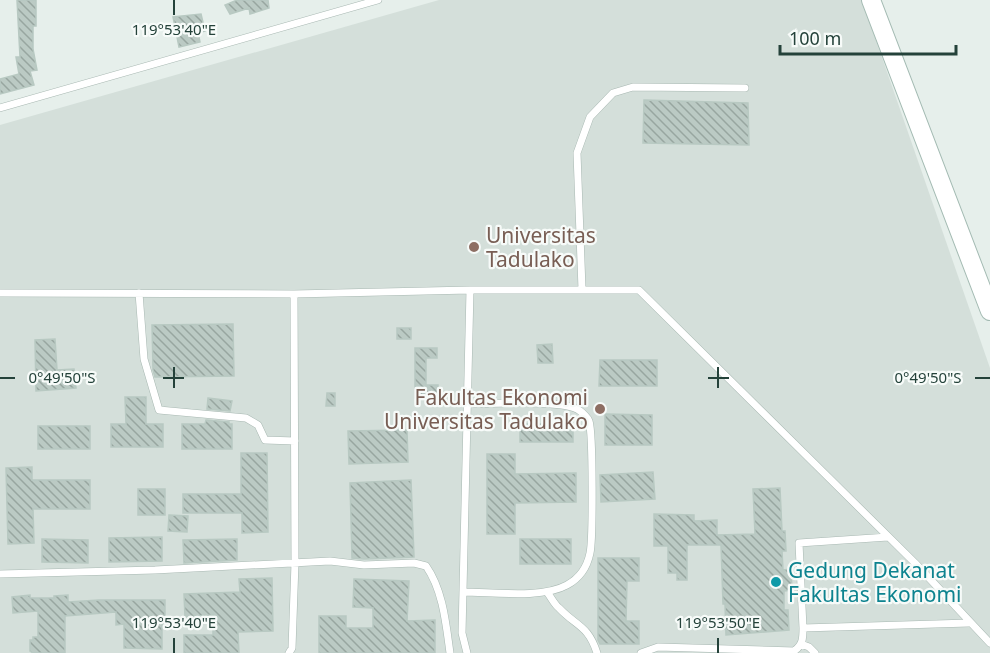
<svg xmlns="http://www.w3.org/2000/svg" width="990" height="653" viewBox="0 0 990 653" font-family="'Noto Sans',sans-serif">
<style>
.built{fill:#d4dfda}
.building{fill:url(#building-back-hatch);stroke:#b8c9c2;stroke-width:1.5}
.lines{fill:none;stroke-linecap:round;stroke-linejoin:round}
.lane-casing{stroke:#a8b8b2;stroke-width:8}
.secondary-casing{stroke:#a4bbb3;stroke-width:20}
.lane{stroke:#fff;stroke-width:7}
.secondary{stroke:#fff;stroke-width:18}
.ticks{fill:none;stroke:#24423a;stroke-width:2}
.education-dot{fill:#8d6e63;stroke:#f7fbf9;stroke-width:2}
.culture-dot{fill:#0f9aa8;stroke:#f7fbf9;stroke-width:2}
.labels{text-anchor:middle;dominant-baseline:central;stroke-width:4.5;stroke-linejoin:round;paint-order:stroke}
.education-label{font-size:21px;fill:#785e54;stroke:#f7fbf9;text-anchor:start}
.culture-label{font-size:21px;fill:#0d838f;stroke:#f7fbf9;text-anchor:start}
.ticks-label{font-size:15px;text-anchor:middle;fill:#24423a;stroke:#f7fbf9;stroke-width:4.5;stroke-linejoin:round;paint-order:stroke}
</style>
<defs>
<pattern id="building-back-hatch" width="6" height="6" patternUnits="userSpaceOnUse" patternTransform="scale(1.5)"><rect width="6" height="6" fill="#bbcac4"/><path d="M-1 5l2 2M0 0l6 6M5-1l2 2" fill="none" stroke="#98a6a0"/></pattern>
</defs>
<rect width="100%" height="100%" fill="#e6efeb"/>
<!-- built -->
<path class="built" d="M439 0H862L990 368V653H0V125Z"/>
<!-- building -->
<path class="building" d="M17 0H36V26H33V49L37 70 30 71 34 85 0 94V79L19 74 16 57H20Z
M237 0H268L269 8 250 14 249 8 230 14 225 5Z
M201 14 205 31 198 33 200 42 179 47 173 17Z
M644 100 748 103 749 145 643 143Z
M233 324 234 376 155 377 153 370 152 325Z
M397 328H411V339H397Z
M55 339 57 370 74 369 76 388 36 391 35 340Z
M552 344 553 363H538L537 345Z
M415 348H437V358H426V385H438V398H415Z
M600 360H657V386H599Z
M327 393H335V406H326Z
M125 397H146V424H163V447H111V424H126Z
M208 398 232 401 230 411 207 409Z
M605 414 652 415V445H605Z
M206 420 229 422V424H232V449H182V424H205Z
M520 424H573V442H520Z
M38 426H90V449H38Z
M407 430 408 462 349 464 348 431Z
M241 453H267L268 532 242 533V513H183V494H241Z
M487 454H515V474L576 473V502L515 503V534H487Z
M32 467V480H90V509H33L34 543 8 544 6 468Z
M653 472 655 499 601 502 600 475Z
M411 480 414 557 364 559 352 558 350 483Z
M780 488 782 531H785L786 551H782L783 570 791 569 792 590 784 591V610H788L789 630 726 635 725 604H723L721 545H687V580H677V573H668V546H654V514L694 515V521L717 520V535L755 534 753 489Z
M138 489H165V515H138Z
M169 515 188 516 187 532 168 531Z
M162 537V561L109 562V538Z
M42 539 88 540V563L42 562Z
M237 539V560L184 563 183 540Z
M520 539H571V564H520Z
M598 558H639V581H627L626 621H639V644H600L598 640Z
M272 578 273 631 238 632 239 653H184V635H213V615L185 617 184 594 240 592 239 579Z
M354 579 409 581 407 621 435 620V653H319V616H346V628H373V608L353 607Z
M30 595V598H54V596L68 595V602L99 600H165V624H162V649L124 648V624L116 625V612L65 616V653H33L30 651V640H33V637H38V611L13 613 12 597Z"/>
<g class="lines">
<defs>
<path id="lane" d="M0 108 378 0
M582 289 577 153 590 117 613 93 633 87 745 88
M0 293 294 294 470 290H639L915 563 990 643
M139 293 144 359 159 410 246 418 258 425 265 440 295 441
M888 537 799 543 803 628 969 623
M0 574 155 570 330 561 364 565 414 563 426 566C443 590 446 624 450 653
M463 592C492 592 542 599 567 585 580 578 587 568 590 553 593 539 593 433 589 421 588 418 583 413 580 411 565 399 490 404 468 404
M547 592C551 597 554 604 559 608 577 627 588 625 597 653
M801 644 809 647 815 653
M289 653 292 648 295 563 294 294
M467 653 462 633 470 290
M641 653 658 647 794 651C803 645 803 638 803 628"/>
<path id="secondary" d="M871 0 990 311"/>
</defs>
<!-- lane casing -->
<use href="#lane" class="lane-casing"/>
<!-- secondary casing -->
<use href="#secondary" class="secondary-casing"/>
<!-- lane -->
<use href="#lane" class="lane"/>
<!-- secondary -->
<use href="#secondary" class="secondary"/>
</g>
<!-- ticks -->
<path class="ticks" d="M174 0V15M174 367V388M718 367V388M0 378H15M163 378H184M708 378H729M975 378H990M174 638V653M718 638V653"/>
<!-- markers -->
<g class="education-dot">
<circle cx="474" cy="247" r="6"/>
<circle cx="600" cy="409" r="6"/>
</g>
<circle class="culture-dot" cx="776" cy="582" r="6"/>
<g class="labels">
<!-- education labels -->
<g class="education-label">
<text x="486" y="235">Universitas<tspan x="486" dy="24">Tadulako</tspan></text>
<text x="588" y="397" text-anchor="end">Fakultas Ekonomi<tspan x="588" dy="24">Universitas Tadulako</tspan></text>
</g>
<!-- culture labels -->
<g class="culture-label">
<text x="788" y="570">Gedung Dekanat<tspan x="788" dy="24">Fakultas Ekonomi</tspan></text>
</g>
</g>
<g class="ticks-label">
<text x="174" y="35">119°53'40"E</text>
<text x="62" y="383">0°49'50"S</text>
<text x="928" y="383">0°49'50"S</text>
<text x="174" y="628">119°53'40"E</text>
<text x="718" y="628">119°53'50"E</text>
</g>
<!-- scale -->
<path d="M780 45v9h176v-9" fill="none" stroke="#24423a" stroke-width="3"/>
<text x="789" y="45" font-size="18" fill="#24423a" stroke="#f7fbf9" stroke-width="4.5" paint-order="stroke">100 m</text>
</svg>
